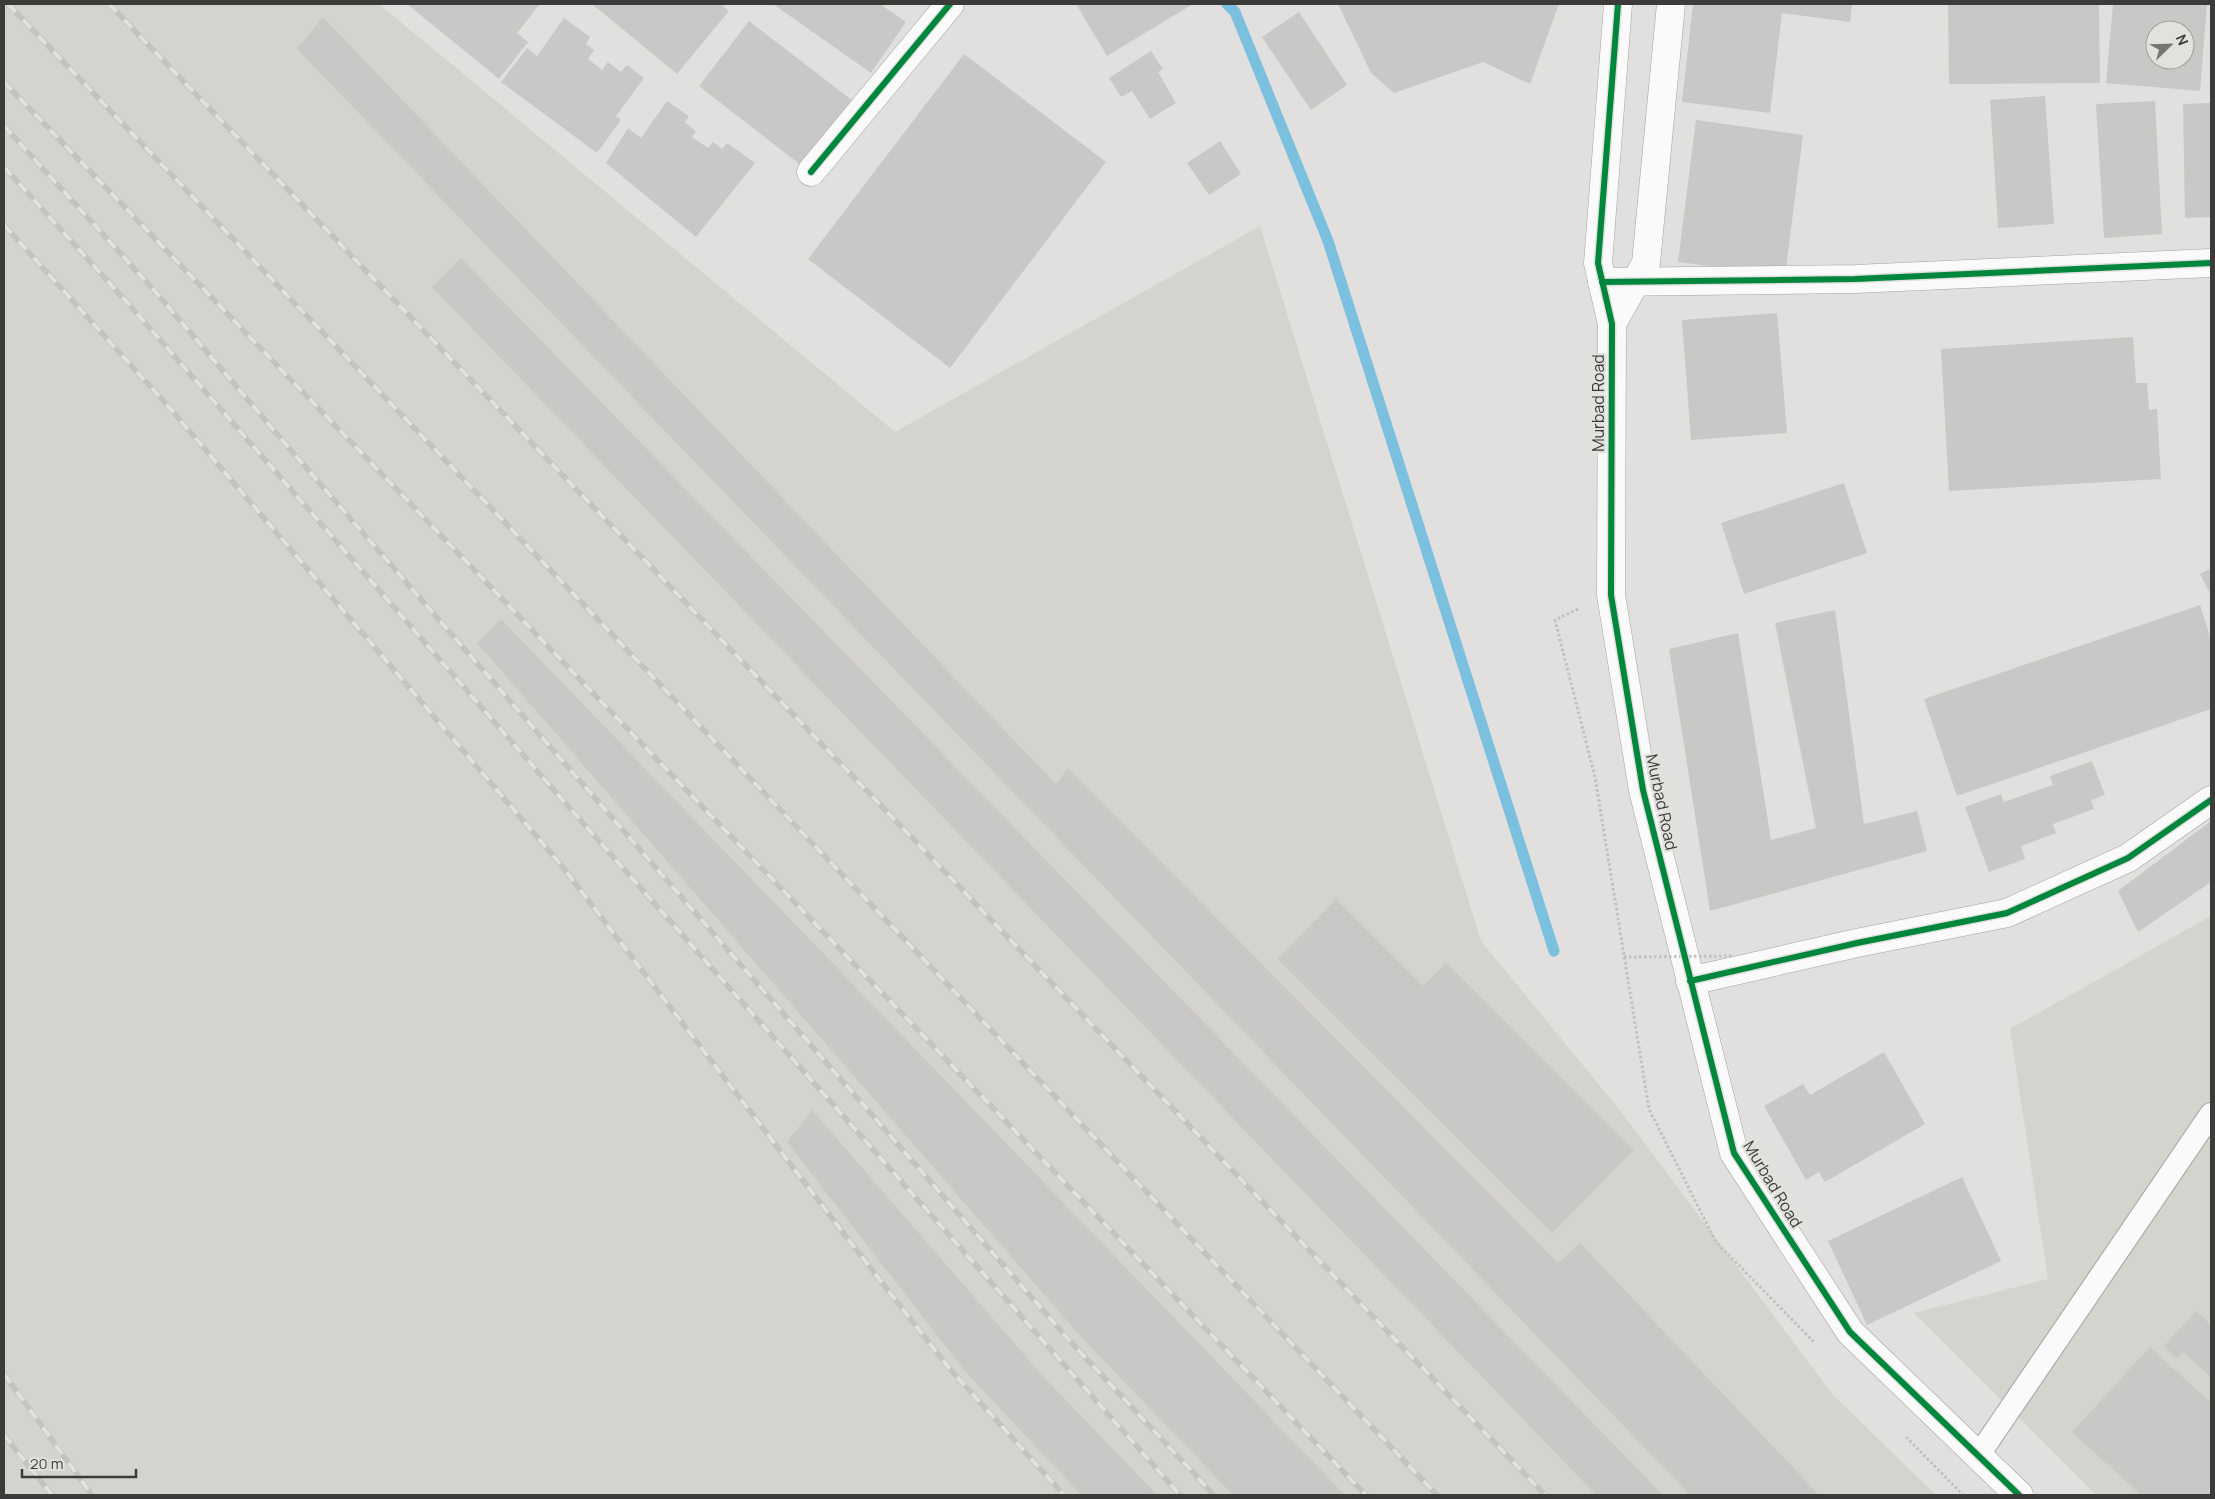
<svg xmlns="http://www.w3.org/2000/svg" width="2215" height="1499" viewBox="0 0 2215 1499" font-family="Manrope,sans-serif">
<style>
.built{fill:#d5d3cd}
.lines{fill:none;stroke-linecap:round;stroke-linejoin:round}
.stream{stroke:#7bc0de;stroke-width:11}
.building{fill:#c9c8c6;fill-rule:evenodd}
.service-casing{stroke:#a2a2a0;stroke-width:24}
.minor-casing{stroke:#a2a2a0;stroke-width:29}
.tertiary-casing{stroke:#a2a2a0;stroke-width:29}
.path{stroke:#c0c0c0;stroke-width:3;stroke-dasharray:2.5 2.5;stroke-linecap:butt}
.service{stroke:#fafafa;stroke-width:22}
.minor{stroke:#fafafa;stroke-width:28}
.tertiary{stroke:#fafafa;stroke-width:28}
.rail-casing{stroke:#c3c3c3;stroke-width:5.5}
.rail{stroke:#e2e1dd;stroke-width:4;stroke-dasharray:11;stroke-linecap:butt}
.path-bridge{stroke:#c0c0c0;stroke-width:3;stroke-dasharray:2.5 2.5;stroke-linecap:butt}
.cycleway-casing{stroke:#e2e1dd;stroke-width:9}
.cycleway{stroke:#00873e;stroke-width:6}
.labels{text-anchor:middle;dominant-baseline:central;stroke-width:5;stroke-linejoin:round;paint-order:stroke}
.street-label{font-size:16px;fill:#3c3b3a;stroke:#e2e1dd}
</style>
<rect width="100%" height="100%" fill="#e1e0de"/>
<!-- built -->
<path class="built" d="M4 4H379L895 432 1260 226 1481 941 1623 1114 1832 1394 1936 1495H4Z
M2211 916V1495H2096L1914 1313 2048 1279 2010 1029Z"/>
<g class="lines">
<!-- stream -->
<path class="stream" d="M1227 4 1235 12 1328 241 1554 951"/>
</g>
<!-- building -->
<path class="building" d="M407 4H540L517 33 528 42 499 79Z
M592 4H721L729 11 677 74Z
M773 4H880L906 22 871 73Z
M1076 4H1193L1107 56Z
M1338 4H1559L1530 84 1483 62 1394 93 1371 73Z
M1693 4H1852L1850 22 1782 13 1770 113 1682 102Z
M1948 4H2099L2100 83 1949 84Z
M2113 4H2207L2200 91 2106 83ZM2155 30H2185V60H2155Z
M1299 12 1347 85 1311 110 1262 37Z
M323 17 1056 784 1068 768 1558 1263 1580 1243 1819 1495H1690L297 49Z
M564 18 590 37 586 44 594 50 588 59 602 70 608 62 621 72 627 65 644 78 616 116 621 120 597 153 501 82 527 48 537 56Z
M749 21 853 101 802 166 699 86Z
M1151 51 1163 69 1158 72 1176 103 1150 119 1132 91 1121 97 1109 78Z
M964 54 1106 162 950 368 808 259Z
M2045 96 2054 224 1998 228 1990 100Z
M667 101 689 116 685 122 696 131 692 137 708 148 713 142 722 149 727 143 755 163 696 237 606 163 628 128 641 138Z
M2155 101 2162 234 2104 238 2096 104Z
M2211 103V217L2185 218 2183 104Z
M1696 120 1803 135 1785 276 1678 262Z
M1220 141 1241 174 1209 195 1187 163Z
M461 258 1663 1495H1596L432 287Z
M1777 313 1787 433 1691 440 1682 320Z
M2133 337 2136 383H2147L2149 410 2157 409 2161 479 1949 491 1941 349Z
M1844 483 1867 553 1744 594 1721 523Z
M2211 568V595L2200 574Z
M2200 605 2211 639V709L1957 796 1924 699Z
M1835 610 1864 824 1917 811 1927 851 1710 911 1669 649 1738 633 1771 840 1816 828 1775 623Z
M501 619 1345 1495H1233L1082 1338 477 643Z
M2092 761 2105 795 2091 800 2094 809 2053 824 2056 833 2021 846 2025 859 1989 872 1965 807 2001 794 2004 802 2053 785 2050 776Z
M2211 821V882L2138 932 2118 891Z
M1336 899 1423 986 1446 963 1634 1150 1552 1233 1277 959Z
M1884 1052 1925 1124 1825 1182 1819 1172 1806 1180 1764 1106 1803 1084 1810 1095Z
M812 1110 1041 1374 1157 1495H1081L964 1370 787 1142Z
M1962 1177 2001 1261 1867 1325 1828 1241Z
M2196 1311 2211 1325V1377L2183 1352 2177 1358 2164 1346Z
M2150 1347 2211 1403V1495H2141L2072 1432Z"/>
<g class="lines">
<defs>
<path id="service" d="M1978 1456 2211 1114"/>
<path id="minor" d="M811 172 950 4
M1602 282 1855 279 2211 263
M1690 981 1857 943 2007 913 2128 858 2211 800"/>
<path id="tertiary" d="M1618 4 1598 263 1612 324 1611 595 1643 790 1734 1153 1850 1332 2019 1495
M1612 324 1646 263 1671 4"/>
</defs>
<!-- service casing -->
<use href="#service" class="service-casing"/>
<!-- minor casing -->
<use href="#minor" class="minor-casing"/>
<!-- tertiary casing -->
<use href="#tertiary" class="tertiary-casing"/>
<!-- path -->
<path class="path" d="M1578 609 1555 620 1595 777 1649 1109 1716 1242 1815 1343
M1906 1437 1963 1495"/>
<!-- service -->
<use href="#service" class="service"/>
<!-- minor -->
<use href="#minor" class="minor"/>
<!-- tertiary -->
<use href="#tertiary" class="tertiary"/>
<defs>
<path id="rail" d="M8 4 1437 1495
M109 4 1545 1495
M4 82 1366 1495
M4 126 153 289 301 462 1069 1340 1214 1495
M4 167 134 310 567 805 1180 1495
M4 225 168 406 562 866 851 1243 949 1368 1064 1495
M4 1374 92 1495
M4 1435 52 1495"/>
</defs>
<!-- rail casing -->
<use href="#rail" class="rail-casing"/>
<!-- rail -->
<use href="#rail" class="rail"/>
<!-- path-bridge -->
<path class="path-bridge" d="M1624 957 1733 956"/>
<defs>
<path id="cycleway" d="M1618 4 1598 263 1612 324 1611 595 1643 790 1734 1153 1850 1332 2019 1495
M811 172 950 4
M1602 282 1855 279 2211 263
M1690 981 1857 943 2007 913 2128 858 2211 800"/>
</defs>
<!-- cycleway casing -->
<use href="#cycleway" class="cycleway-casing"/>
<!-- cycleway -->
<use href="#cycleway" class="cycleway"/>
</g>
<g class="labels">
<!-- street labels -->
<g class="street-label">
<text transform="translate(1598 403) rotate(-90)">Murbad Road</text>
<text transform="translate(1662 802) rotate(78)">Murbad Road</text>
<text transform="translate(1773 1184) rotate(59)">Murbad Road</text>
</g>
</g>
<!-- border -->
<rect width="2215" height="1499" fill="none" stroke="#3c3b3a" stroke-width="10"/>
<!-- north arrow -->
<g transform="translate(2170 45) rotate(67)"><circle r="24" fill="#e2e1dd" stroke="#a09f9c"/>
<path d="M0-4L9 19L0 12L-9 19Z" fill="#767573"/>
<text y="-8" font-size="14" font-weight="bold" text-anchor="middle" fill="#3c3b3a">N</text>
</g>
<!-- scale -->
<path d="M22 1469v8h114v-8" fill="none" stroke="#3c3b3a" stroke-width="2.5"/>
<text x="30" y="1469" font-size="15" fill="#3c3b3a" stroke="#e2e1dd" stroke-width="4" paint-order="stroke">20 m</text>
</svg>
